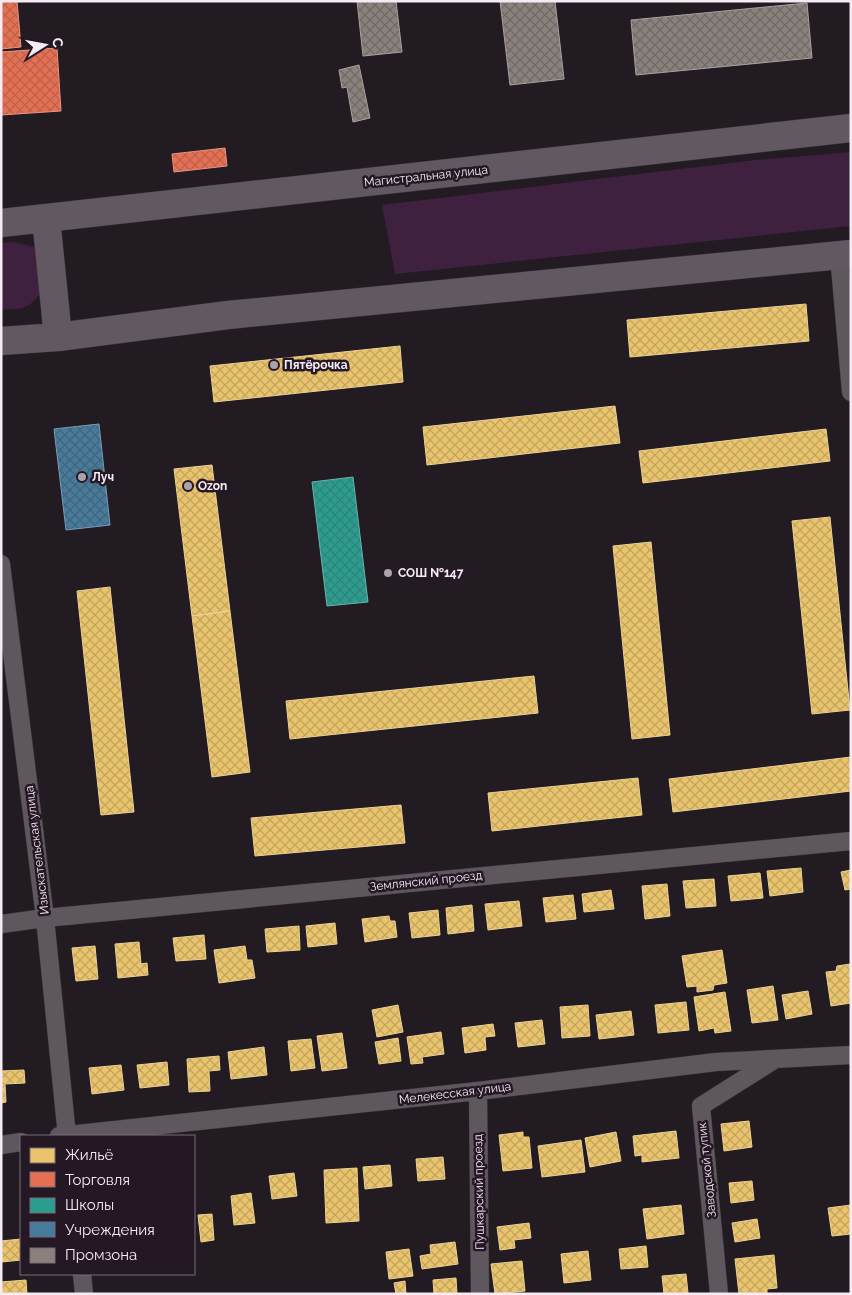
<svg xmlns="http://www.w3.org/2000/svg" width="852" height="1295" viewBox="0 0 852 1295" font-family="Raleway,sans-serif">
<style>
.grass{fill:#3f203f}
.homes{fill:url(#homes-cross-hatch);stroke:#edd093}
.shops{fill:url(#shops-cross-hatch);stroke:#eb9482}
.schools{fill:url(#schools-cross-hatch);stroke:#67b4ad}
.public{fill:url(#public-cross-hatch);stroke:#7a9db7}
.industry{fill:url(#industry-cross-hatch);stroke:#aaa1a0}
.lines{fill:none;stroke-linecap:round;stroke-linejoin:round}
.street-casing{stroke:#3d373d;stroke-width:19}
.primary-casing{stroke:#3d373d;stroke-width:29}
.street{stroke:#5e575d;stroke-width:18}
.primary{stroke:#625862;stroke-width:28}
.poi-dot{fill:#aba2aa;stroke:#251825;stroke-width:2}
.labels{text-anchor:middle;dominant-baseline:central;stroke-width:5;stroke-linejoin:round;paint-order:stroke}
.street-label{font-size:12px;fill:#f5ebf4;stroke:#251825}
.poi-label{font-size:12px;font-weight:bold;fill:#f5ebf4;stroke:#251825;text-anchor:start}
</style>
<defs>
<pattern id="homes-cross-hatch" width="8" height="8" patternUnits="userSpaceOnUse" patternTransform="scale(1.25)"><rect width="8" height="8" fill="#e9c46a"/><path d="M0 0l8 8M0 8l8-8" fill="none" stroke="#c1a462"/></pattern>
<pattern id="shops-cross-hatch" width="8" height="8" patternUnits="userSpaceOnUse" patternTransform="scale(1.25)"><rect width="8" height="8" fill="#e76f51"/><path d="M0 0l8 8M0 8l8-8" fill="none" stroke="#b8634f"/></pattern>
<pattern id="schools-cross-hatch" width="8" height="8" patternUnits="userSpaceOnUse" patternTransform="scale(1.25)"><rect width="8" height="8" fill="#2a9d8f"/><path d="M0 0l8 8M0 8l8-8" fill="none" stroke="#34837a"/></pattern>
<pattern id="public-cross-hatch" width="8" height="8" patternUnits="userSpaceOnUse" patternTransform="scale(1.25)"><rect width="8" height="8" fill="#457b9d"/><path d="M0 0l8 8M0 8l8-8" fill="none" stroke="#476377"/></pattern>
<pattern id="industry-cross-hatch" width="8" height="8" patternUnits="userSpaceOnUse" patternTransform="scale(1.25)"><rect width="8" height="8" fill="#8a817c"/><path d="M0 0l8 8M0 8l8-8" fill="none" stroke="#706968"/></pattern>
</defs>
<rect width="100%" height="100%" fill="#221b22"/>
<!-- grass -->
<path class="grass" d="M851 152V226L395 274 382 205 755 160Z
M14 242 34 247C47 265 50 296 25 307 18 310 8 309 1 310V243Z"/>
<!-- homes -->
<path class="homes" d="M806 304 809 341 630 357 627 320Z
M400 346 403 382 214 402 210 366Z
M615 406 620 443 427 465 423 427Z
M826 429 830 461 643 483 639 451Z
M212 465 230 611 192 616 174 469Z
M830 517 850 710 812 714 792 521Z
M651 542 670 735 632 739 613 546Z
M110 587 134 812 101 815 77 591Z
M230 611 250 772 212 777 192 616Z
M534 676 538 713 290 739 286 701Z
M851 757V791L673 812 669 779Z
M638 778 642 815 492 831 488 793Z
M401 805 405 843 255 856 251 818Z
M801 868 803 892 770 896 767 871Z
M851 870V889L845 890 841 872Z
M760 873 763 898 731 901 728 876Z
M714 879 716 906 686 908 683 881Z
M667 884 670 916 645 919 642 886Z
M611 890 614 909 584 912 582 894Z
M573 895 576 919 546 922 543 898Z
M519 901 522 926 488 930 485 904Z
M472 905 474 931 448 934 446 908Z
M438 910 440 935 412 938 409 913Z
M389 916 390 921H395L397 937 365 942 362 919Z
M335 923 337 944 308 947 306 926Z
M299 926 300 950 267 952 265 929Z
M204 935 206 959 176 961 173 938Z
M139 942 141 964 147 963 148 975 118 978 115 944Z
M95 946 98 979 76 981 72 948Z
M245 946 247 960H252L255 978 219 983 214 950Z
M722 950 727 983 714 985 713 990 697 992V986L687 987 682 956Z
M850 964 851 1003 831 1006 826 972 836 971 837 966Z
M773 986 778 1020 752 1023 747 990Z
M808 991 812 1014 786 1019 782 995Z
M725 992 731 1031 715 1033 714 1028 699 1031 694 997Z
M686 1002 689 1030 658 1033 655 1005Z
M398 1005 403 1032 377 1037 372 1010Z
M588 1005 590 1036 562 1038 560 1007Z
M631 1011 634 1035 599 1039 596 1015Z
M542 1020 545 1044 518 1047 515 1023Z
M493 1024 495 1036 485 1037 486 1050 465 1053 462 1028Z
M441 1032 444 1054 422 1057 423 1063 411 1064 407 1037Z
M342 1033 347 1068 322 1071 317 1036Z
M398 1038 401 1061 379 1064 375 1042Z
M311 1039 315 1068 291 1071 288 1041Z
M264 1047 267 1075 231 1079 228 1052Z
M219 1056 220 1070 209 1071 210 1091 189 1092 187 1059Z
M167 1062 169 1085 140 1088 137 1065Z
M121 1065 124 1090 92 1094 89 1068Z
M24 1070 25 1083 5 1084 6 1102 1 1103V1071Z
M749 1121 752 1147 724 1151 721 1124Z
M676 1131 679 1158 642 1162V1155L635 1156 633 1136Z
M523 1132V1137H529L532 1168 503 1171 499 1135Z
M616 1132 621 1161 590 1167 585 1138Z
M581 1140 585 1172 542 1177 538 1146Z
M443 1157 445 1179 418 1181 416 1159Z
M390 1165 392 1186 365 1189 363 1167Z
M357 1168 359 1221 326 1223 324 1170Z
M294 1173 297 1196 272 1199 269 1176Z
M752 1181 754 1200 731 1203 729 1183Z
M251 1193 255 1223 234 1225 231 1196Z
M681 1205 684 1234 647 1239 643 1209Z
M851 1205V1234L832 1236 828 1208Z
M212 1214 214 1240 201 1242 198 1215Z
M757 1219 760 1238 735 1242 732 1223Z
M529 1223 531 1238 514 1240 515 1248 500 1250 497 1227Z
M21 1239V1260L2 1262 1 1241Z
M455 1242 458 1264 422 1269 420 1256 431 1254 430 1245Z
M646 1246 648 1267 621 1269 619 1249Z
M409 1249 413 1276 389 1279 386 1252Z
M588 1251 591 1280 564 1283 561 1254Z
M774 1255 777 1288 767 1289V1294H739L735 1259Z
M522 1261 525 1291 495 1294 491 1264Z
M686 1274 688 1293 664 1294 662 1276Z
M456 1278 457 1294H434L433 1280Z
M26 1280 27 1294H2L1 1282Z
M405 1281 406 1294H396L394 1283Z"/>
<!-- shops -->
<path class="shops" d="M1 1H17L21 47 1 49Z
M57 48 61 111 1 115V52Z
M225 148 227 166 174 172 172 154Z"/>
<!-- schools -->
<path class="schools" d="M353 477 368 602 327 606 312 482Z"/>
<!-- public -->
<path class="public" d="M99 424 110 525 66 530 54 429Z"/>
<!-- industry -->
<path class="industry" d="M357 1H396L402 52 363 56Z
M500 1H555L564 79 510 85Z
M807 3 812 58 636 75 631 20Z
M359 65 370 118 353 122 347 87 342 88 339 70Z"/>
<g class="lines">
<defs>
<path id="street" d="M839 255 851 392
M1 564 45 918 67 1136
M1 924 45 918 851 841
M478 1091 480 1294
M59 1136 478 1091 716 1062 851 1055
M1 1145 21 1142
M82 1274 84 1294
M719 1294 701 1106 774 1060"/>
<path id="primary" d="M46 218 58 337
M1 223 851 128
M1 341 58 337 228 315 851 254"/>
</defs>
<!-- street casing -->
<use href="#street" class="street-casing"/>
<!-- primary casing -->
<use href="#primary" class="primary-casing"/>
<!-- street -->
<use href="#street" class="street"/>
<!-- primary -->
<use href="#primary" class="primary"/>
</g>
<!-- markers -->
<g class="poi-dot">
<circle cx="274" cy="365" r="5"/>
<circle cx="82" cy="477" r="5"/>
<circle cx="188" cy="486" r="5"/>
<circle cx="388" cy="573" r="5"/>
</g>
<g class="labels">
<!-- street labels -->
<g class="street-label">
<text transform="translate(426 176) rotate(-6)">Магистральная улица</text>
<text transform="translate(37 850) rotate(-97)">Изыскательская улица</text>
<text transform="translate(426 881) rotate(-6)">Землянский проезд</text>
<text transform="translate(455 1093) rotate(-7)">Мелекесская улица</text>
<text transform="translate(707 1170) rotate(-96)">Заводской тупик</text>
<text transform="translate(479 1192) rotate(-91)">Пушкарский проезд</text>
</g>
<!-- poi labels -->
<g class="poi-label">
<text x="284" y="365">Пятёрочка</text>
<text x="92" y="477">Луч</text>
<text x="198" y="486">Ozon</text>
<text x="398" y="573">СОШ №147</text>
</g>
</g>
<!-- border -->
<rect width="852" height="1295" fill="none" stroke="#f5ebf4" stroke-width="5"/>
<!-- legend -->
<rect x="20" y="1135" width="175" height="140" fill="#251825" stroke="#786c78"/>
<rect x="30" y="1148" width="25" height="15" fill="#e9c46a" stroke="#786c78"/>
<text x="65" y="1160" font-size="15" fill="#f5ebf4">Жильё</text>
<rect x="30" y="1172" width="25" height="15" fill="#e76f51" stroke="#786c78"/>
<text x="65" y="1185" font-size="15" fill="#f5ebf4">Торговля</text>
<rect x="30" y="1198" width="25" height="15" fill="#2a9d8f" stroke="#786c78"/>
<text x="65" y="1210" font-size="15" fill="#f5ebf4">Школы</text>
<rect x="30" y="1222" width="25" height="15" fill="#457b9d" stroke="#786c78"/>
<text x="65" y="1235" font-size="15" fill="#f5ebf4">Учреждения</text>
<rect x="30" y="1248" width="25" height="15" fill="#8a817c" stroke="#786c78"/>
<text x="65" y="1260" font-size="15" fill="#f5ebf4">Промзона</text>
<!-- north arrow -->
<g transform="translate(45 45) rotate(79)" stroke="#251825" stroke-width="4" paint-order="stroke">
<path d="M0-4L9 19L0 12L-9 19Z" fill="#f5ebf4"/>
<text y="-8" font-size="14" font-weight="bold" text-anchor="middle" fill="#f5ebf4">С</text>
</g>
</svg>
